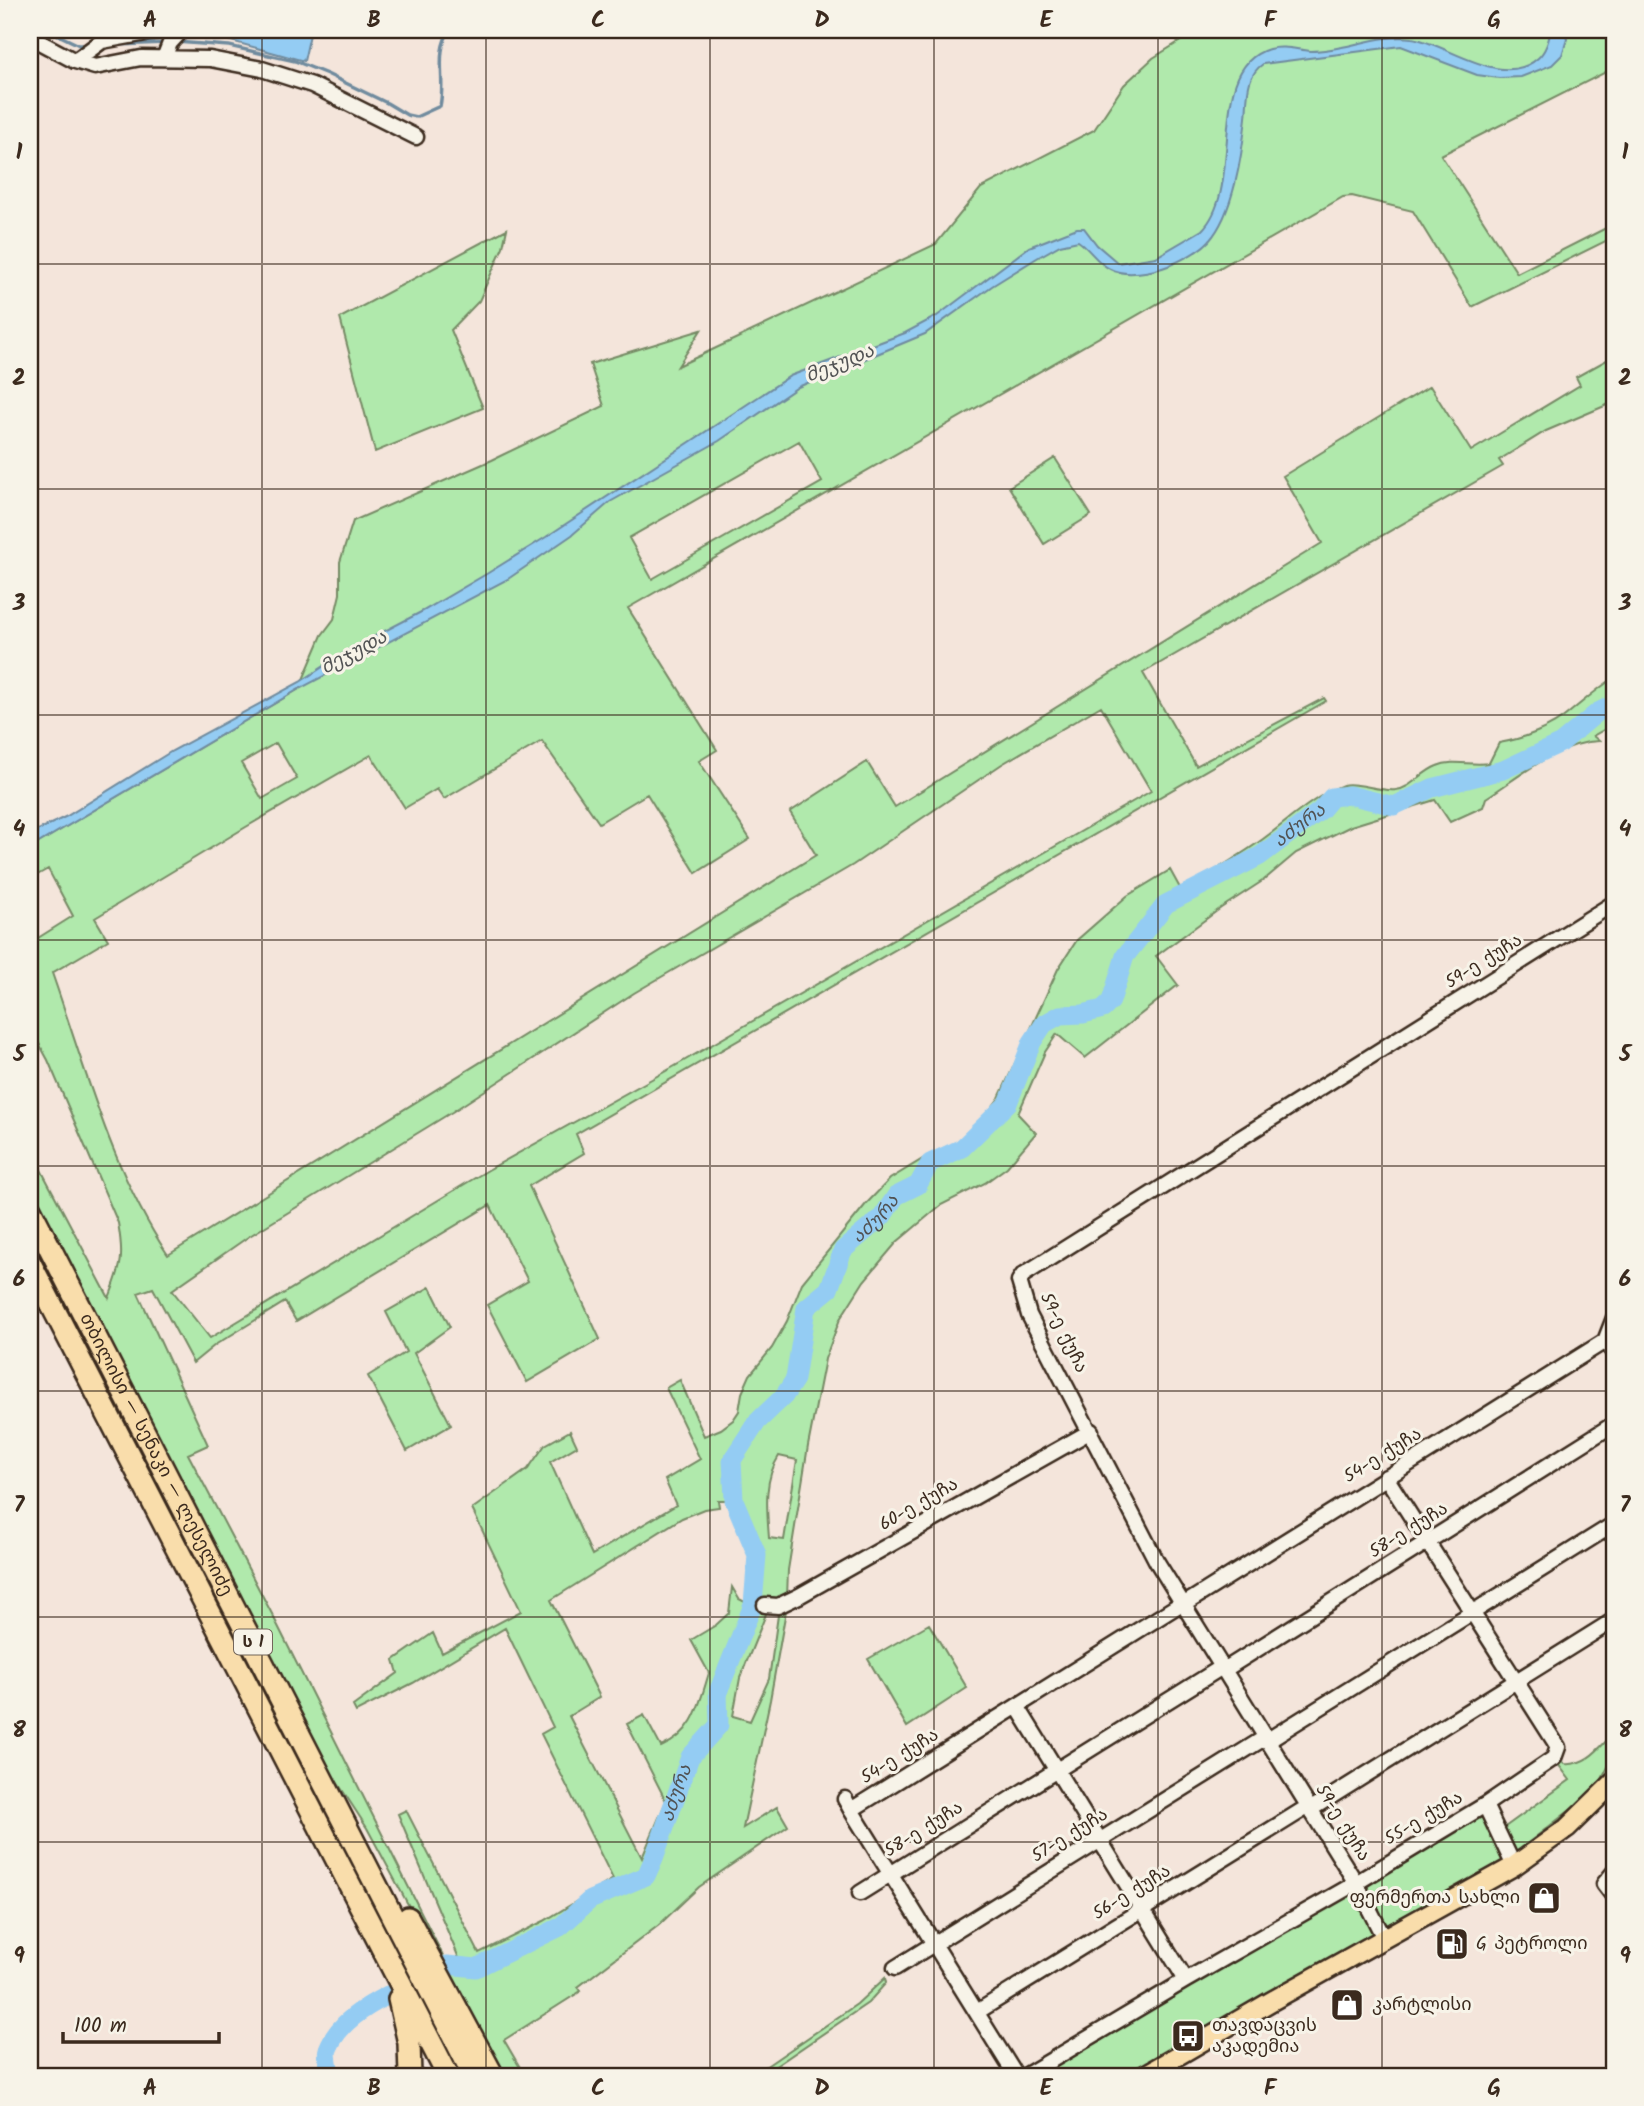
<svg xmlns="http://www.w3.org/2000/svg" width="1644" height="2106" viewBox="0 0 1644 2106" font-family="Kalam,'Noto Sans Georgian',sans-serif">
<style>
.green{fill:#b0e9ac;stroke:#768a65;stroke-width:2;fill-rule:evenodd}
.water{fill:#94ccf3;stroke:#708b9e;stroke-width:2}
.lines{fill:none;stroke-linecap:round;stroke-linejoin:round}
.stream{stroke:#708b9e;stroke-width:3.5}
.river{stroke:#94ccf3;stroke-width:19}
.minor-casing{stroke:#3b2a1e;stroke-width:19}
.major-casing{stroke:#3b2a1e;stroke-width:23}
.highway-casing{stroke:#3b2a1e;stroke-width:26}
.minor{stroke:#f7f3e8;stroke-width:14}
.major{stroke:#f9ddab;stroke-width:18}
.highway{stroke:#f9ddab;stroke-width:21}
.grid{fill:none;stroke:#3b2a1e;stroke-width:2;stroke-opacity:0.55}
.labels{text-anchor:middle;dominant-baseline:central;stroke-width:6;stroke-linejoin:round;paint-order:stroke}
.shield{fill:#f7f3e8;stroke:#73665b;stroke-width:2}
.shield-label{font-size:16px;font-weight:bold;fill:#3b2a1e}
.street-label{font-size:18px;fill:#3b2a1e;stroke:#f7f3e8}
.poi-label{font-size:18px;fill:#3b2a1e;stroke:#f7f3e8;text-anchor:start}
.water-label{font-size:19px;font-style:italic;fill:#515253;stroke:#f7f3e8}
.neatline{fill:none;stroke:#3b2a1e;stroke-width:2.5}
.grid-label{font-size:23px;text-anchor:middle;font-weight:bold;fill:#3b2a1e}
</style>
<rect width="100%" height="100%" fill="#f4e5db"/>
<filter id="ink" filterUnits="userSpaceOnUse"><feTurbulence type="fractalNoise" baseFrequency=".0143" numOctaves="2"/><feDisplacementMap in="SourceGraphic" scale="14" xChannelSelector="R" yChannelSelector="G"/><feConvolveMatrix kernelMatrix="1 2 1 2 8 2 1 2 1" color-interpolation-filters="sRGB"/></filter>
<g filter="url(#ink)">
<!-- green -->
<path class="green" d="M1204 30H1614V68L1441 155 1517 273 1614 224V237L1472 307 1413 211 1352 196 1343 197 628 608 717 750 699 761 750 839 696 873 647 794 599 823 542 741 444 799 437 789 405 808 371 755 246 827 95 918 108 940 52 973C85 1067 112 1172 168 1255L816 855 790 812 867 762 895 807 1322 543 1283 476 1430 386 1471 451 1580 385 1576 377 1614 356V402L1546 431 1499 460 1503 466 1143 673 1196 766 1324 698 1326 701 576 1134 584 1153 529 1186 600 1339 527 1382 487 1305 528 1281 490 1205 296 1321 285 1302 215 1345 193 1363 153 1288 138 1293 208 1445 188 1454 272 1614 436 1942 447 1963 441 1966 367 1828 309 1739 30 1189V1149L109 1298C122 1265 124 1257 118 1223L48 1060 30 1027V943L73 916 48 869 30 879V848L299 689 322 635 334 619 340 594V562L353 521 492 460 604 406 590 364 701 330 678 366 936 244 981 188 1094 130 1124 85 1153 58 1192 34ZM799 441 822 482 652 579 629 538ZM1101 706 1151 791 675 1066 488 1170 210 1338 172 1290 248 1237 452 1112 634 993 853 865 1002 764ZM276 743 297 779 262 799 241 763Z
M507 229 503 247 479 301 451 330 483 408 375 452 340 318Z
M1055 458 1091 515 1044 544 1009 487Z
M1614 678V724L1593 736 1599 741C1559 742 1519 777 1486 798L1483 807 1450 822 1435 800 1351 826 1296 853 1264 880 1221 908 1156 956 1178 985 1085 1058 1057 1034 1045 1052 1018 1114 1036 1133 1007 1167 985 1183 941 1205 897 1242 864 1281 840 1319 825 1359 808 1446 788 1570 787 1598 778 1603 754 1600 757 1555 734 1500H718L719 1507 704 1509 682 1518 551 1600 600 1697 569 1716 642 1858 666 1801 627 1724 644 1715 661 1747C694 1733 699 1705 709 1673L691 1640 716 1625 729 1613 732 1587 739 1599 751 1605 714 1691 716 1724 685 1759 644 1873 627 1882 588 1899 560 1923 476 1965 461 1963 398 1814 406 1810 479 1953 544 1921 613 1879 541 1734 553 1727 505 1628 413 1683 356 1712 353 1706 398 1673 394 1660 433 1633 442 1653 521 1611 472 1509 528 1469 545 1445 570 1431 577 1446 550 1462 592 1555 676 1505 665 1480 700 1459 666 1388 680 1380 704 1436 721 1429 733 1420 739 1411 742 1393 750 1375 772 1348 787 1321 802 1283 866 1204 890 1179 926 1157 952 1145 975 1129 999 1098 1058 969 1077 940 1127 896 1170 870 1181 890C1209 874 1237 858 1263 839 1288 821 1314 796 1343 785 1355 781 1380 792 1396 790 1412 788 1421 772 1437 766 1453 759 1472 766 1489 763L1499 743C1523 739 1552 728 1570 712 1585 700 1598 688 1614 678ZM779 1456 797 1460 784 1540 769 1538C767 1510 763 1481 779 1456Z
M430 1287 450 1327 414 1353 451 1425 407 1451 368 1376 406 1352 386 1312Z
M755 1605 771 1609 766 1614 740 1678 733 1716 750 1721 769 1679 779 1608 787 1605 770 1700 743 1828 777 1807 788 1826 699 1887 659 1925 578 1987 581 1991 504 2040 525 2076H503L442 1969 448 1967 478 1969 562 1929 592 1903 632 1888 649 1878 694 1759 722 1727V1691Z
M929 1624 967 1688 907 1727 868 1659Z
M1614 1733V1755L1597 1789 1510 1857 1498 1832 1570 1780 1555 1760 1559 1758 1564 1764C1587 1766 1599 1748 1614 1733Z
M1483 1811 1508 1859 1387 1930 1362 1884Z
M1352 1883 1378 1936 1216 2026 1185 2032 1167 2054 1128 2076H1034Z
M885 1978 886 1983 868 2003 761 2076H752L857 2004Z"/>
<!-- water -->
<path class="water" d="M191 30H311L304 61Z
M1550 30H1565L1567 39 1562 55 1552 65 1521 77 1499 78 1477 75 1401 46 1263 64C1245 76 1248 98 1246 118 1242 154 1234 213 1209 241 1199 252 1182 260 1168 266 1153 272 1125 277 1110 269 1097 263 1090 249 1078 241L1060 245 1037 258 992 286 925 334 798 387 719 441 610 502 572 535 508 579 299 689 30 848V834L67 816 172 751 300 682 350 649 423 611 488 573 546 537 790 376 905 333 937 316 1029 247 1077 228H1084L1097 245 1118 263 1156 257 1202 230C1246 186 1204 68 1269 49 1284 45 1297 50 1311 51 1345 51 1379 33 1412 38 1448 44 1503 90 1538 58 1545 52 1550 39 1550 30Z"/>
<g class="lines">
<!-- stream -->
<path class="stream" d="M48 30 79 45H88
M176 42 229 46 295 61 327 74 387 103 407 115 416 117 440 106C446 80 434 52 450 30
M117 45 165 43"/>
<!-- river -->
<g class="river">
<path id="s1" d="M447 1965 476 1968 560 1927 590 1900 646 1876 654 1858 690 1757 719 1725 718 1692 753 1605 757 1555 734 1500 732 1460 757 1422 784 1396 795 1379 806 1308 829 1289 843 1250 882 1217 896 1196 918 1185 930 1163 962 1148 1008 1103 1032 1042 1044 1024 1060 1015 1083 1014 1103 1009 1111 1001 1125 956 1166 904 1260 856 1321 810 1332 797 1349 795 1394 806 1432 788 1503 770 1561 743 1598 712 1614 704"/>
<path d="M297 2076H298"/>
<path d="M329 2076C331 2068 325 2057 328 2049 338 2023 365 2007 388 1995"/>
</g>
<defs>
<path id="minor" d="M30 37 75 61 95 67 141 58 210 59 262 69 312 85 416 137
M164 58 170 43 182 30
M75 61 102 41 163 30
M1605 1341 1614 1318
M1605 1341 1614 1353
M765 1605 778 1606 799 1596 1091 1431
M1183 1605 1605 1341
M1224 1670 1614 1424
M1017 1706 1186 1980
M1268 1740 1614 1524
M845 1799 851 1810 1182 1603
M1485 1805 1514 1866
M1311 1809 1614 1620
M851 1810 1016 2076
M1614 1872 1604 1884 1614 1897
M860 1893 1222 1667
M1384 1938 1356 1883 1157 1562 1029 1315 1019 1281 1023 1275 1614 903
M895 1968 1266 1737
M977 2012 1309 1806
M1167 2062 1174 2076
M1025 2076 1186 1980 1356 1883 1485 1805 1554 1758 1558 1747 1386 1477"/>
<path id="major" d="M1143 2076 1270 2002 1514 1866 1567 1828 1614 1782"/>
<g id="highway">
<path id="s2" d="M30 1209 474 2076"/>
<path d="M30 1263 448 2076"/>
<path d="M408 1918 493 2076"/>
<path d="M399 1999 409 2043 410 2076"/>
</g>
</defs>
<!-- minor casing -->
<use href="#minor" class="minor-casing"/>
<!-- major casing -->
<use href="#major" class="major-casing"/>
<!-- highway casing -->
<use href="#highway" class="highway-casing"/>
<!-- minor -->
<use href="#minor" class="minor"/>
<!-- major -->
<use href="#major" class="major"/>
<!-- highway -->
<use href="#highway" class="highway"/>
</g>
</g>
<!-- grid -->
<path class="grid" d="M262 30V2076M486 30V2076M710 30V2076M934 30V2076M1158 30V2076M1382 30V2076M30 264H1614M30 489H1614M30 715H1614M30 940H1614M30 1166H1614M30 1391H1614M30 1617H1614M30 1842H1614"/>
<!-- icons -->
<defs>
<symbol id="shop-square" viewBox="-11 -11 22 22"><rect x="-9" y="-9" width="18" height="18" rx="4" fill="#3b2a1e" stroke="#f7f3e8"/><path d="M-5-2.5h2.3a2.7 3.5 0 0 1 5.4 0H5L5.5 6h-11ZM-1.5-2.5h3a1.5 2.3 0 0 0-3 0Z" fill="#fff"/></symbol>
<symbol id="fuel-square" viewBox="-11 -11 22 22"><rect x="-9" y="-9" width="18" height="18" rx="4" fill="#3b2a1e" stroke="#f7f3e8"/><path d="M-5.5-6h7V0h2V4h1.3V-2.5L3-4.5l.8-.8L6-3V5H2.5V1h-1V6h-7ZM-4.2-4.7v3.2H.2V-4.7Z" fill="#fff"/></symbol>
<symbol id="bus-square" viewBox="-11 -11 22 22"><rect x="-9" y="-9" width="18" height="18" rx="4" fill="#3b2a1e" stroke="#f7f3e8"/><path d="M-5-6H5V4H4V6H2V4H-2V6H-4V4H-5ZM-3.5-4V0h7V-4ZM-3.5 1.2v1.5H-2V1.2ZM2 1.2v1.5H3.5V1.2Z" fill="#fff"/></symbol>
</defs>
<g fill-rule="evenodd">
<use href="#shop-square" x="1525" y="1879" width="38" height="38"/>
<use href="#fuel-square" x="1433" y="1925" width="38" height="38"/>
<use href="#shop-square" x="1328" y="1986" width="38" height="38"/>
<use href="#bus-square" x="1169" y="2017" width="38" height="38"/>
</g>
<g class="labels">
<!-- shield labels -->
<rect class="shield" x="234" y="1629.5" width="38" height="25" rx="5"/>
<g class="shield-label">
<text x="253" y="1642">ს 1</text>
</g>
<!-- street labels -->
<g class="street-label">
<text transform="translate(1484 962) rotate(-32)">59-ე ქუჩა</text>
<text transform="translate(1063 1333) rotate(64)">59-ე ქუჩა</text>
<text stroke="none"><textPath href="#s2" startOffset="276">თბილისი — სენაკი — ლესელიძე</textPath></text>
<text transform="translate(1383 1456) rotate(-32)">54-ე ქუჩა</text>
<text transform="translate(919 1505) rotate(-30)">60-ე ქუჩა</text>
<text transform="translate(1409 1531) rotate(-32)">58-ე ქუჩა</text>
<text transform="translate(900 1757) rotate(-32)">54-ე ქუჩა</text>
<text transform="translate(1424 1819) rotate(-31)">55-ე ქუჩა</text>
<text transform="translate(1342 1823) rotate(58)">59-ე ქუჩა</text>
<text transform="translate(924 1830) rotate(-32)">58-ე ქუჩა</text>
<text transform="translate(1070 1836) rotate(-32)">57-ე ქუჩა</text>
<text transform="translate(1132 1893) rotate(-32)">56-ე ქუჩა</text>
</g>
<!-- poi labels -->
<g class="poi-label">
<text x="1520" y="1898" text-anchor="end">ფერმერთა სახლი</text>
<text x="1476" y="1944">G პეტროლი</text>
<text x="1372" y="2005">კარტლისი</text>
<text x="1212" y="2026">თავდაცვის<tspan x="1212" dy="21">აკადემია</tspan></text>
</g>
<!-- water labels -->
<g class="water-label">
<text transform="translate(840 364) rotate(-22)">მეჯუდა</text>
<text transform="translate(354 653) rotate(-28)">მეჯუდა</text>
<text stroke="none"><textPath href="#s1" startOffset="1572">აძურა</textPath></text>
<text stroke="none"><textPath href="#s1" startOffset="962">აძურა</textPath></text>
<text stroke="none"><textPath href="#s1" startOffset="312">აძურა</textPath></text>
</g>
</g>
<!-- margin -->
<rect width="1644" height="2106" fill="none" stroke="#f7f3e8" stroke-width="77"/>
<!-- scale -->
<path d="M63 2032v10h156v-10" fill="none" stroke="#3b2a1e" stroke-width="3.5"/>
<text x="74" y="2032" font-size="21" fill="#3b2a1e" stroke="#f7f3e8" stroke-width="5" paint-order="stroke">100 m</text>
<rect x="38" y="38" width="1568" height="2030" class="neatline"/>
<g class="grid-label">
<text x="150" y="27">A</text>
<text x="374" y="27">B</text>
<text x="598" y="27">C</text>
<text x="822" y="27">D</text>
<text x="1046" y="27">E</text>
<text x="1270" y="27">F</text>
<text x="1494" y="27">G</text>
<text x="19" y="159">1</text>
<text x="1625" y="159">1</text>
<text x="19" y="385">2</text>
<text x="1625" y="385">2</text>
<text x="19" y="610">3</text>
<text x="1625" y="610">3</text>
<text x="19" y="836">4</text>
<text x="1625" y="836">4</text>
<text x="19" y="1061">5</text>
<text x="1625" y="1061">5</text>
<text x="19" y="1286">6</text>
<text x="1625" y="1286">6</text>
<text x="19" y="1512">7</text>
<text x="1625" y="1512">7</text>
<text x="19" y="1737">8</text>
<text x="1625" y="1737">8</text>
<text x="19" y="1963">9</text>
<text x="1625" y="1963">9</text>
<text x="150" y="2095">A</text>
<text x="374" y="2095">B</text>
<text x="598" y="2095">C</text>
<text x="822" y="2095">D</text>
<text x="1046" y="2095">E</text>
<text x="1270" y="2095">F</text>
<text x="1494" y="2095">G</text>
</g>
</svg>
